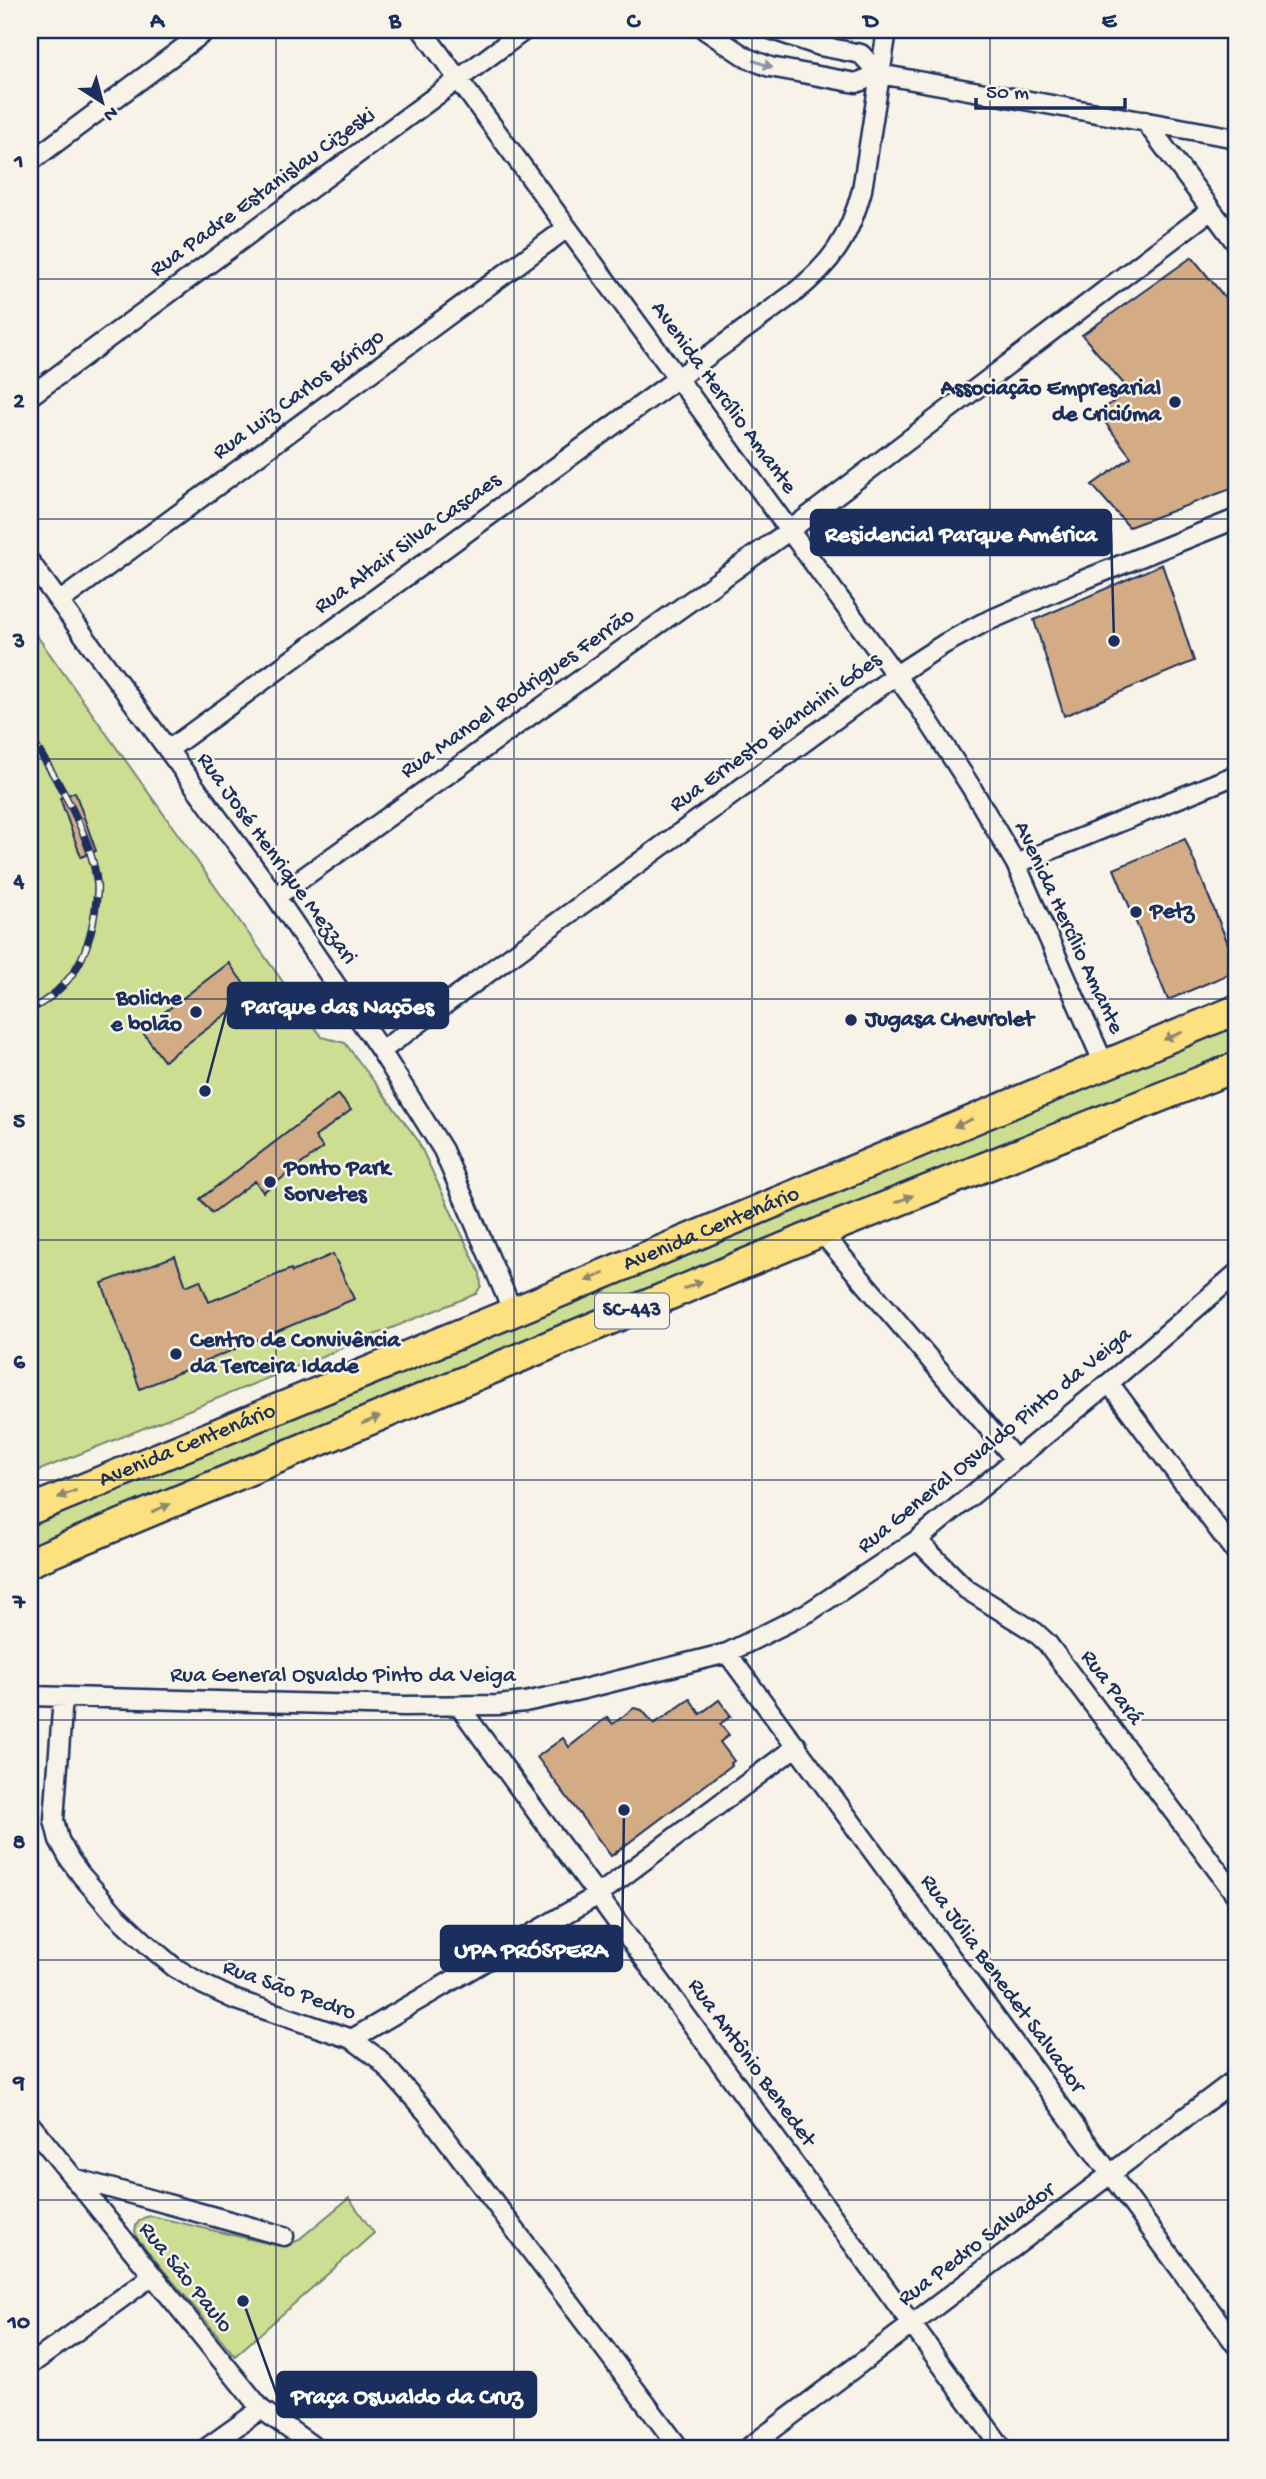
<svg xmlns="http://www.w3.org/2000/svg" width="1266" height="2479" viewBox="0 0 1266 2479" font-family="'Gochi Hand',sans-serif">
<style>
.green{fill:#cdde92;stroke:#748678;stroke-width:2}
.building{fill:#d3ac85;stroke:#1b2f5e;stroke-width:2}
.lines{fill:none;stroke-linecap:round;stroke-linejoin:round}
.street-casing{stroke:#1b2f5e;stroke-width:23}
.primary-casing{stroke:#1b2f5e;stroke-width:33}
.street{stroke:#f7f3e8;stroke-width:18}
.primary{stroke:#fde080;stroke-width:28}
.rail-casing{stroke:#1b2f5e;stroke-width:8}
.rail{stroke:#f7f3e8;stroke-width:5;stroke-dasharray:16;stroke-linecap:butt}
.oneway{fill:#8991a3}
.oneway2{fill:#8c886f}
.grid{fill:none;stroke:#1b2f5e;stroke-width:2;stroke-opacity:0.55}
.poi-dot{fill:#1b2f5e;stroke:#f7f3e8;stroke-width:2.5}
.labels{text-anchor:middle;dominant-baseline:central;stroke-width:5;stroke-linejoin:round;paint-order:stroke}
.shield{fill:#f7f3e8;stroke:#5d6a87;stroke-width:2}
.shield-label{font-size:21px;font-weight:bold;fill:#1b2f5e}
.street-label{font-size:23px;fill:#1b2f5e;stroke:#f7f3e8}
.poi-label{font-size:23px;font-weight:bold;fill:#1b2f5e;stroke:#f7f3e8;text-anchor:start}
.leader{fill:none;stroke:#1b2f5e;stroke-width:2.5}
.callout-dot{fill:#1b2f5e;stroke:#f7f3e8;stroke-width:2.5}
.callout{fill:#1b2f5e;stroke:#1b2f5e;stroke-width:2.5}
.callout-label{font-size:24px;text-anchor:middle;font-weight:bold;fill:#fff}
.neatline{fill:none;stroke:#1b2f5e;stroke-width:2.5}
.grid-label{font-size:23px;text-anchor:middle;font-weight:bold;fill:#1b2f5e}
</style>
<rect width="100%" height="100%" fill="#f7f3e8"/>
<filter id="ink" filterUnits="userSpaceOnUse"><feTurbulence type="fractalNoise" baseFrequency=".0143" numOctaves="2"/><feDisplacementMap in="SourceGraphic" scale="14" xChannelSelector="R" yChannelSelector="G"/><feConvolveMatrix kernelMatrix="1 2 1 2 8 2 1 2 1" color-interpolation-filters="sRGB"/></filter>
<g filter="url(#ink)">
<!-- green -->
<path class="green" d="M30 626 322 1037 345 1043 417 1139 480 1273 481 1286 476 1294 30 1474Z
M1236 1023V1054L30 1557V1522Z
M349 2198 374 2233 235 2356 136 2237C133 2225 139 2217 152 2216L279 2246 297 2241Z"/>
<!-- building -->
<path class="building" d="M1192 257 1236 311V487L1129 527 1092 485 1131 457 1098 413 1129 390 1082 335Z
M1162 564 1194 661 1064 716 1034 620Z
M75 792 96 851 81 857 60 798Z
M1185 839 1236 963V971L1168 1000 1114 869Z
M229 963 252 995 164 1061 141 1030Z
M338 1094 351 1110 315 1137 323 1148 263 1192 255 1181 212 1213 200 1199Z
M333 1254 354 1299 140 1389 102 1283 175 1256 186 1286 200 1280 209 1302 291 1269 292 1272Z
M690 1699 700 1714 719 1700 731 1716 720 1724 729 1735 720 1742 734 1761 731 1763 732 1765 611 1856 537 1757 563 1738 569 1747 607 1717 613 1724 634 1708 642 1710 654 1724Z"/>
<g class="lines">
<defs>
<path id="street" d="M422 30 922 711 971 787 1016 864 1104 1064
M705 30 747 58 770 67 856 83 879 74 1236 138
M773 30 820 46 861 54 879 74
M1145 121 1236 243
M30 162 207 30
M30 396 525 30
M30 562 276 897 381 1051 443 1150 513 1312
M59 602 567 228
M168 750 793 294C832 263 849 238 862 190L887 30
M1016 864 1236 775
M276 897 790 530 1211 210
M381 1051 896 675 944 644 983 623 1073 584 1236 519
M821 1232 1015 1459
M1109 1383 1236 1553
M917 1540 966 1589 1035 1632 1047 1643 1236 1895
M727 1653 1236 2345
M30 1696 404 1706 498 1705 525 1702 580 1690 727 1653 809 1612 917 1540 1109 1383 1236 1274
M63 1697 54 1820 59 1840 70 1860 81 1875 114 1913 148 1945 174 1967 202 1984 236 2000 352 2039 379 2059 427 2113 680 2449
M459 1706 1003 2449
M352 2039 598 1895 797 1746
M30 2124 261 2409 317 2449
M73 2178 284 2236
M30 2365 152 2276
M205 2449 261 2409
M747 2449 1236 2079"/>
<g id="primary">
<path id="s1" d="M30 1510 513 1312 1236 1010"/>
<path d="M30 1562 821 1232 1236 1067"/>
</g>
</defs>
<!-- street casing -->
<use href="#street" class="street-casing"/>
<!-- primary casing -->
<use href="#primary" class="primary-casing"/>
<!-- street -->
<use href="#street" class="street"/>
<!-- primary -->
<use href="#primary" class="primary"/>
<defs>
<path id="rail" d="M30 737C56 777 92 836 97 884 98 892 96 902 95 911 88 957 72 987 30 1010"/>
</defs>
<!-- rail casing -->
<use href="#rail" class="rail-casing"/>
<!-- rail -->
<use href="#rail" class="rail"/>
</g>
<!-- one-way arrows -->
<defs><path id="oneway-solid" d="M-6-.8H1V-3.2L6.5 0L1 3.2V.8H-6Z" transform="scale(1.75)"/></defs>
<use class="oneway" href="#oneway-solid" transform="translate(763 64) rotate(20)"/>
<g class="oneway2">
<use href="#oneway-solid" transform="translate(1173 1036) rotate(158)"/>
<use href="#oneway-solid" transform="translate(963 1123) rotate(157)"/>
<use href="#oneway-solid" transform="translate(904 1199) rotate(-22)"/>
<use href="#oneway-solid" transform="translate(595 1277) rotate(157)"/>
<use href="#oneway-solid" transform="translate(693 1285) rotate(-23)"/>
<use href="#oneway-solid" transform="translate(371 1420) rotate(-23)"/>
<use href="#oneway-solid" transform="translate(67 1494) rotate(158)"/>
<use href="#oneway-solid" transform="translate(161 1508) rotate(-23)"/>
</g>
</g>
<!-- grid -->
<path class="grid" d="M276 30V2449M514 30V2449M752 30V2449M990 30V2449M30 279H1236M30 519H1236M30 759H1236M30 999H1236M30 1240H1236M30 1480H1236M30 1720H1236M30 1960H1236M30 2200H1236"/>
<!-- markers -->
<g class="poi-dot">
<circle cx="1175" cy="402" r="7"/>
<circle cx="1136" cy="912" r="7"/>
<circle cx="196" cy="1012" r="7"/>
<circle cx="851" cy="1020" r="7"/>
<circle cx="270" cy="1182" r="7"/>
<circle cx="176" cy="1354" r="7"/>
</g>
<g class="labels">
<!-- shield labels -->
<rect class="shield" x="595" y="1293.5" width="74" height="35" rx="5"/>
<g class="shield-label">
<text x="632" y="1311">SC-443</text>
</g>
<!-- street labels -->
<g class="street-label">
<text transform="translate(263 193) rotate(-36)">Rua Padre Estanislau Cizeski</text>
<text transform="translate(299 395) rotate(-36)">Rua Luiz Carlos Búrigo</text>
<text transform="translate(723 398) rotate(54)">Avenida Hercílio Amante</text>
<text transform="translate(408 544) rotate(-36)">Rua Altair Silva Cascaes</text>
<text transform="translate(518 694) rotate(-35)">Rua Manoel Rodrigues Ferrão</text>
<text transform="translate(776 733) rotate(-36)">Rua Ernesto Bianchini Góes</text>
<text transform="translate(276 859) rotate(54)">Rua José Henrique Mezzari</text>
<text transform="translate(1068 928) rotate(65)">Avenida Hercílio Amante</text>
<text stroke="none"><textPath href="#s1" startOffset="737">Avenida Centenário</textPath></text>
<text transform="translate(995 1441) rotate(-39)">Rua General Osvaldo Pinto da Veiga</text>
<text stroke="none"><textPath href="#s1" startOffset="170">Avenida Centenário</textPath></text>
<text x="343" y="1676">Rua General Osvaldo Pinto da Veiga</text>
<text transform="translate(1111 1688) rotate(53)">Rua Pará</text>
<text transform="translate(1002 1984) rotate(54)">Rua Júlia Benedet Salvador</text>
<text transform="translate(289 1991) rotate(20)">Rua São Pedro</text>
<text transform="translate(751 2063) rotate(54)">Rua Antônio Benedet</text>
<text transform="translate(977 2245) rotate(-37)">Rua Pedro Salvador</text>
<text transform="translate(185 2278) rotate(51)">Rua São Paulo</text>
</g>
<!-- poi labels -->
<g class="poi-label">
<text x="1161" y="389" text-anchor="end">Associação Empresarial<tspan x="1161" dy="26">de Criciúma</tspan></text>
<text x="1150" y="912">Petz</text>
<text x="182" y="999" text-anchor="end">Boliche<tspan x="182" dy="26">e bolão</tspan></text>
<text x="865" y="1020">Jugasa Chevrolet</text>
<text x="284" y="1169">Ponto Park<tspan x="284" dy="26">Sorvetes</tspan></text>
<text x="190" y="1341">Centro de Convivência<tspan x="190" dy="26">da Terceira Idade</tspan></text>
</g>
</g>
<!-- callouts -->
<path class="leader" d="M1114 641L1111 532M205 1091L228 1005M624 1810L622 1949M243 2301L277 2395"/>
<g class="callout-dot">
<circle cx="1114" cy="641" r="7"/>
<circle cx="205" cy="1091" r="7"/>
<circle cx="624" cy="1810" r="7"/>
<circle cx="243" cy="2301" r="7"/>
</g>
<g class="callout">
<rect x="811" y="510" width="300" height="45" rx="7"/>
<rect x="228" y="983" width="220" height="45" rx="7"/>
<rect x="441" y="1926" width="181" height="45" rx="7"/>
<rect x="277" y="2372" width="259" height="45" rx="7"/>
</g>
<g class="callout-label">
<text x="961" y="541">Residencial Parque América</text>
<text x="338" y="1013">Parque das Nações</text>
<text x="531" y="1957">UPA PRÓSPERA</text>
<text x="407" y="2403">Praça Oswaldo da Cruz</text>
</g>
<!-- margin -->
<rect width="1266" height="2479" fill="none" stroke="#f7f3e8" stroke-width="77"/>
<!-- north arrow -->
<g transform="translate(102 102) rotate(144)" stroke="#f7f3e8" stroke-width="5" paint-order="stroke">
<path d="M0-5L12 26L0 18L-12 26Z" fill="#1b2f5e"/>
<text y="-10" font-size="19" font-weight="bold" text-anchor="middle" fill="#1b2f5e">N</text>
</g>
<!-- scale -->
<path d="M976 98v10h149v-10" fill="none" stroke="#1b2f5e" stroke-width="3.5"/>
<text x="986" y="98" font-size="21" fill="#1b2f5e" stroke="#f7f3e8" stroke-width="5" paint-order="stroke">50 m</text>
<rect x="38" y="38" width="1190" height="2402" class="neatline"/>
<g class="grid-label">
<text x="157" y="27">A</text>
<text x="395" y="27">B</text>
<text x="633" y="27">C</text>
<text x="871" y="27">D</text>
<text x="1109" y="27">E</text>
<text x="19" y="167">1</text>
<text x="19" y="407">2</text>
<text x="19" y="647">3</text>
<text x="19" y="887">4</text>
<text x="19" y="1127">5</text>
<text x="19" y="1368">6</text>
<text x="19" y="1608">7</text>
<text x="19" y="1848">8</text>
<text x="19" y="2088">9</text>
<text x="19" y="2328">10</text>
</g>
</svg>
